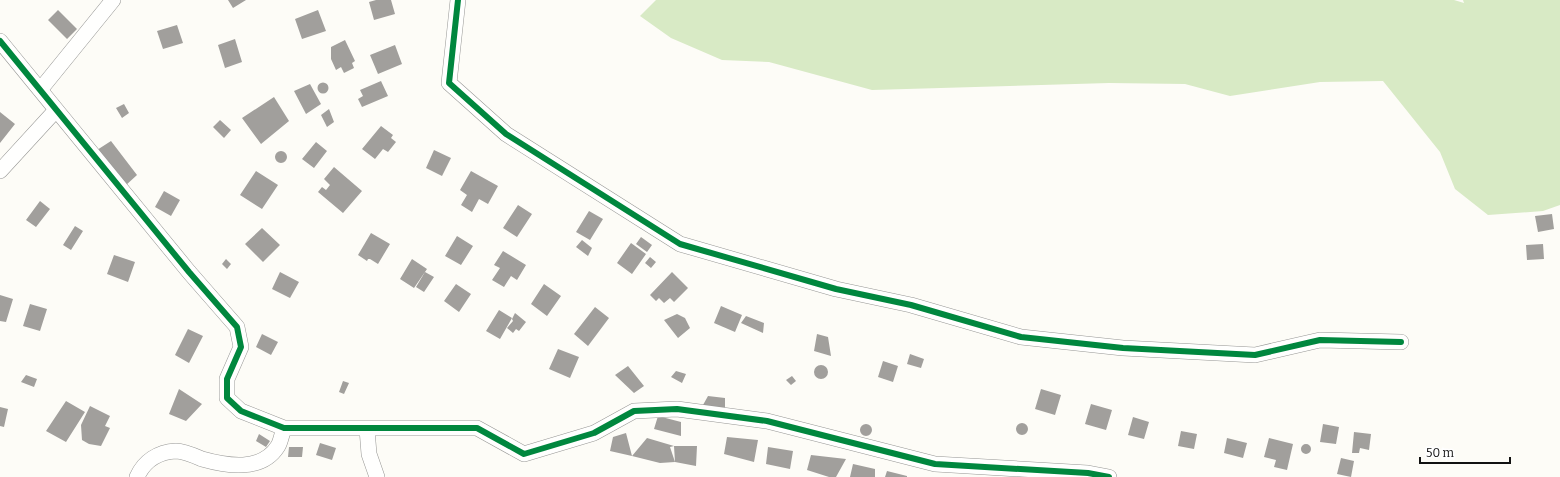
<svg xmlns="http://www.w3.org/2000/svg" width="1560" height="477" viewBox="0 0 1560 477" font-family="Bitter,serif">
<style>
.forest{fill:#d8eac5}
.building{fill:#a19f9c}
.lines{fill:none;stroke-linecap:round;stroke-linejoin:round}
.minor-casing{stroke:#979795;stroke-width:16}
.minor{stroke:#fffffe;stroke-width:15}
.cycleway-casing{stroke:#fff;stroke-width:8}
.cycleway{stroke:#00873e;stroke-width:6}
</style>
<rect width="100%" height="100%" fill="#fdfcf7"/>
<!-- forest -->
<path class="forest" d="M656 0H1454L1464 3 1463 0H1560V205L1543 211 1488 215 1455 189 1440 152 1383 81 1320 82 1230 96 1185 84 1109 83 872 90 769 62 722 60 671 38 640 16Z"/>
<!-- building -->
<path class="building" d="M228 0H246L233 8Z
M376 0H391L395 14 374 20 369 2Z
M58 10 77 29 67 39 48 20Z
M318 10 326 31 302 39 295 19Z
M177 25 183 43 163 49 157 31Z
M235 39 242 62 225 68 218 45Z
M345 40 355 61 352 63 354 68 344 73 341 67 336 70 331 59V47Z
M395 45 402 64 378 74 370 55Z
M381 81 388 96 362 107 358 99 363 96 360 90Z
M317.5 88a5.5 5.5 0 1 1 11 0a5.5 5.5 0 1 1-11 0Z
M310 84 321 104 306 114 294 91Z
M274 97 289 121 261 144 242 118Z
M124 104 129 113 122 118 116 108Z
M329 109 334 122 327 127 321 115Z
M0 112 15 124 0 143Z
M220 120 231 130 224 138 213 127Z
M381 126 393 135 391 138 396 142 388 152 383 149 375 159 362 149Z
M111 141 137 175 125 186 97 150Z
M316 142 327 151 314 168 302 159Z
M434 150 451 158 442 176 426 168Z
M275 157a6 6 0 1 1 12 0a6 6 0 1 1-12 0Z
M334 167 362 191 343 213 318 192 322 187 326 190 330 185 324 179Z
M256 171 278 185 262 209 240 195Z
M471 171 498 186 488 204 479 199 472 212 461 205 467 195 460 190Z
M164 191 180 200 171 216 155 207Z
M40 201 50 209 36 227 26 220Z
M518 205 532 214 517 237 503 228Z
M589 211 603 219 590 240 576 232Z
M1552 214 1554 229 1538 232 1535 216Z
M75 226 83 231 71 250 63 245Z
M262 228 280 245 263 262 245 244Z
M371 233 390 244 378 264 370 259H368L367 261 358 255Z
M457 236 473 246 461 265 445 256Z
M641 237 652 245 647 252 636 244Z
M582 240 592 248 588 256 576 247Z
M631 243 646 254 632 274 617 263Z
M1543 244 1544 259 1527 260 1526 245Z
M503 251 526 265 517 280 511 276 504 287 492 280 500 268 494 265Z
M114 255 135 262 128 282 107 274Z
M650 257 656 262 651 268 645 263Z
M226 259 231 264 227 269 222 264Z
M412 259 427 269 414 288 400 279Z
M280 272 299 282 290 298 272 289Z
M425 272 434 277 424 292 416 287Z
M672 272 688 288 674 302 670 298 664 303 659 298 656 301 650 295Z
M456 284 471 294 459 312 444 301Z
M544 284 561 296 547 316 531 304Z
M0 295 13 299 6 322 0 321Z
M30 304 47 309 40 331 23 326Z
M721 306 742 315 735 332 714 323Z
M595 307 609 318 588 346 574 334Z
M499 310 512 318 500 339 486 331Z
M515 313 526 322 519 331 516 329 513 333 507 328 513 321 512 319Z
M677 314 685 318 690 328 678 338 664 320Z
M746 316 764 323 763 333 741 323Z
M188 329 203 336 189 363 175 355Z
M262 334 278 342 271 355 256 347Z
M817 334 828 337 831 356 814 351Z
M558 349 579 357 570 378 549 369Z
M910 354 924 359 921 368 907 364Z
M883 361 898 366 893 382 878 377Z
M814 372a7 7 0 1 1 14 0a7 7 0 1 1-14 0Z
M628 366 644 386 634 393 615 375Z
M676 371 686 374 682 383 671 377Z
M26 375 37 379 34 387 21 382Z
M792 376 796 381 791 385 786 380Z
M343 381 349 383 344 394 339 392Z
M179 389 202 404 186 421 169 414Z
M1041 389 1061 395 1055 415 1035 409Z
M708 396 725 398V412L703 405Z
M66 401 85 412 66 442 46 431Z
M1091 404 1112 410 1106 430 1085 424Z
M90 406 110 416 105 426 110 428 101 446 89 444 82 440 81 425Z
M0 407 8 409 4 427 0 426Z
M658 416 681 422V436L654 429Z
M1133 417 1149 422 1144 439 1128 435Z
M1016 429a6 6 0 1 1 12 0a6 6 0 1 1-12 0Z
M860 430a6 6 0 1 1 12 0a6 6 0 1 1-12 0Z
M1323 424 1339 427 1336 444 1320 442Z
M1181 431 1197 434 1194 449 1178 446Z
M1354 432 1371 434 1369 450 1360 448 1359 453H1352Z
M626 433 632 456 610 451 613 437Z
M259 434 270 441 266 447 256 441Z
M727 437 758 440 754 462 724 454Z
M647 438 674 446 670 447 675 462 674 446H697L696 466 675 462 660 463 632 456Z
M1227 438 1247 443 1243 458 1224 453Z
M1269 438 1293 444 1287 470 1274 467 1276 460 1264 457Z
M320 443 336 448 332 460 316 455Z
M1301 449a5 5 0 1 1 10 0a5 5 0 1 1-10 0Z
M289 447H303L302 457H288Z
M768 447 793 451 790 469 766 464Z
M811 455 846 459 836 477H829L807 470Z
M1341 458 1354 461 1351 477 1337 474Z
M853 464 875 469V477H850Z
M887 471 907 476V477H885Z"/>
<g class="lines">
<defs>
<path id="minor" d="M458 0 449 83 506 134 680 244 836 289 911 305 1021 337 1123 348 1255 355 1320 340 1401 342
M0 41 189 272 237 327 241 347 227 379V398L241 411 284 428H477L524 454 594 433 634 411 677 409 767 421 935 464 1088 473 1109 477
M40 90 113 0
M0 171 56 110
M367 429 369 454 377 477
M137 477C144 461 158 452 176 451 184 451 195 456 202 459 227 466 262 472 278 446 281 441 282 433 284 428"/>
</defs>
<!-- minor casing -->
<use href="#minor" class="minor-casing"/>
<!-- minor -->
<use href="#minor" class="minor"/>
<defs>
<path id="cycleway" d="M458 0 449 83 506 134 680 244 836 289 911 305 1021 337 1123 348 1255 355 1320 340 1401 342
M0 41 189 272 237 327 241 347 227 379V398L241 411 284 428H477L524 454 594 433 634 411 677 409 767 421 935 464 1088 473 1109 477"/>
</defs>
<!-- cycleway casing -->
<use href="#cycleway" class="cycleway-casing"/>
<!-- cycleway -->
<use href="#cycleway" class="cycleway"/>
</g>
<!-- scale -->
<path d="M1420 457v6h90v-6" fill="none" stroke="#111111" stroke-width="2"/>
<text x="1426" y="457" font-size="12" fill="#111111" stroke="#ffffff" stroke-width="3" paint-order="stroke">50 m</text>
</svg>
